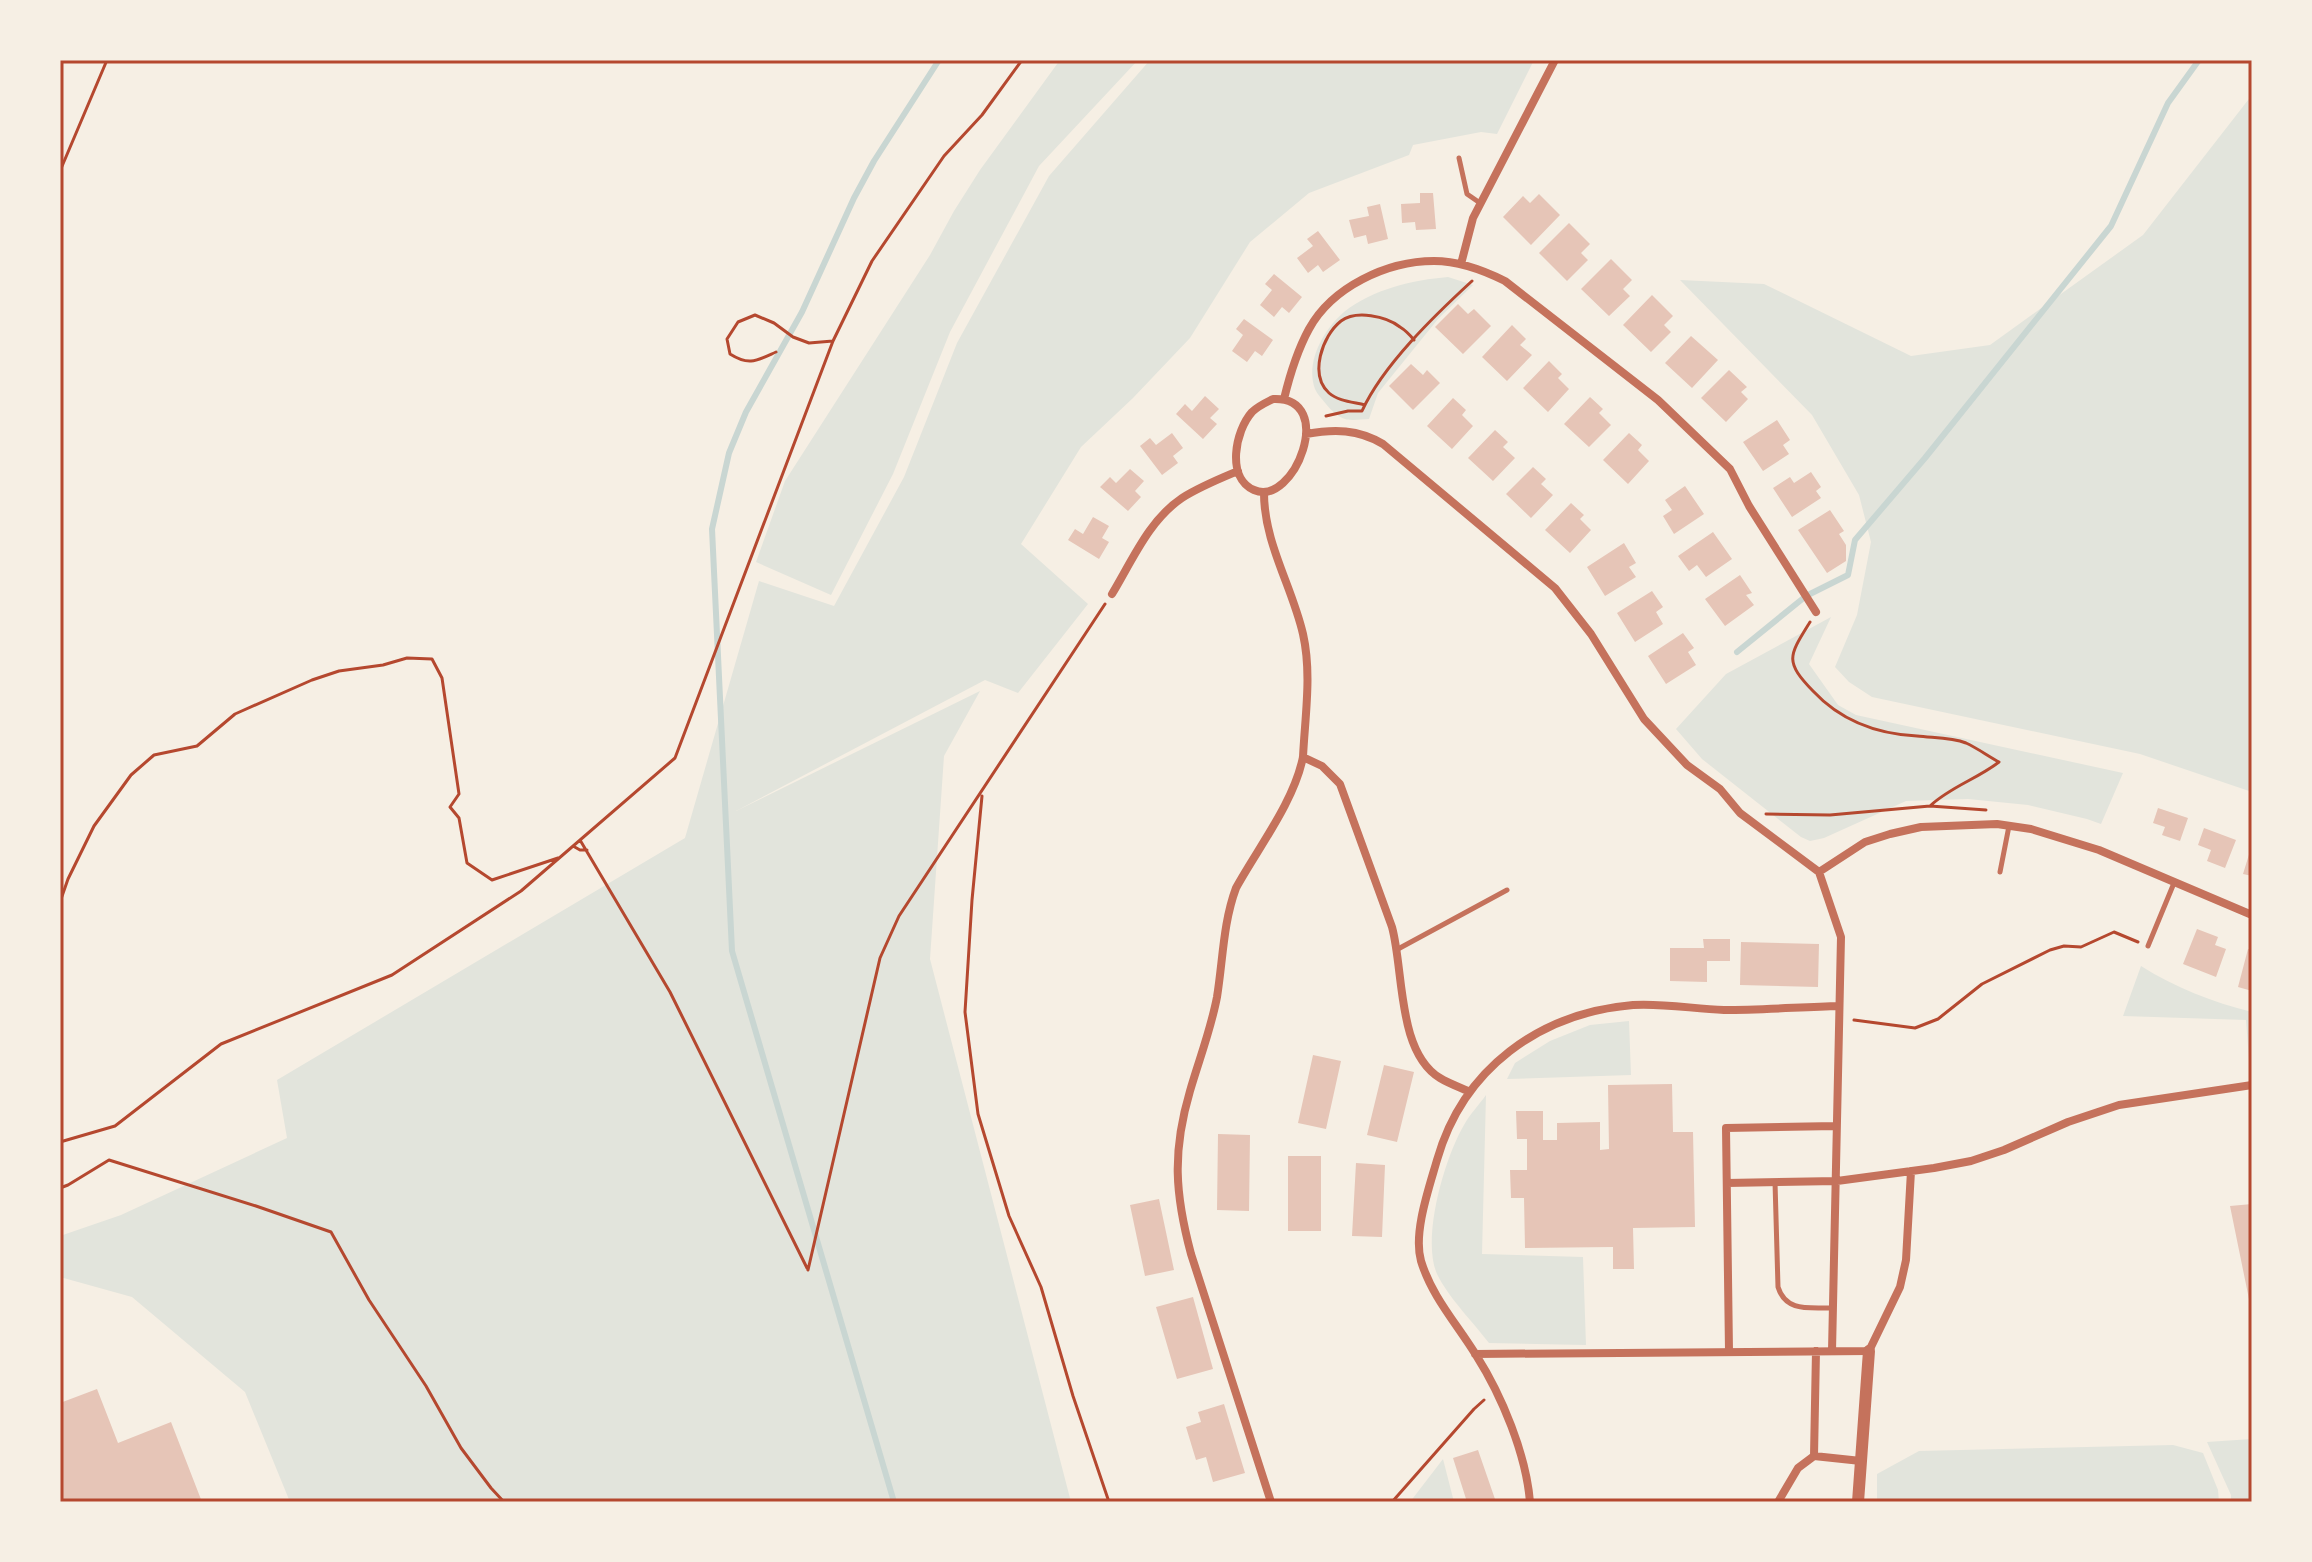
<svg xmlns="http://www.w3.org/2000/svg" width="2312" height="1562" viewBox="0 0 2312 1562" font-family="'Alegreya Sans',sans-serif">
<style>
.green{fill:#e2e4dc}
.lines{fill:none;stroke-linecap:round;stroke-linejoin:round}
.stream{stroke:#c9d6d2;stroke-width:6}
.building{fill:#e6c5b7}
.path{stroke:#b5482f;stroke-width:3}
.service{stroke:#c5725c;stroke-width:5}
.minor{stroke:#c5725c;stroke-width:8}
.tertiary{stroke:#c5725c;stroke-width:12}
.neatline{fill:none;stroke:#b5482f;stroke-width:3}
</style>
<rect width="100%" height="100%" fill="#f6efe4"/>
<!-- green -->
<path class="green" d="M1060 60H1138L1039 166 950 332 893 474 831 595 756 562 785 481 930 255 954 211 980 170Z
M1150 60H1534L1497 134 1481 132 1413 145 1409 155 1309 193 1250 242 1190 338 1133 398 1081 447 1021 544 1088 604 1018 693 985 680 736 811 980 691 944 756 930 959 1071 1502H290L245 1392 132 1297 60 1277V1236L121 1215 287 1138 277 1080 685 838 759 581 834 606 904 477 957 343 1049 176Z
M2252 95V792L2140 754 1872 697 1849 682 1835 667 1857 615 1871 542 1859 495 1812 415 1680 280 1764 284 1911 356 1990 345 2143 235Z
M1448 277 1473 285 1438 319 1378 393 1369 419C1362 419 1351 421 1345 419 1338 417 1330 409 1326 404 1322 399 1317 394 1315 389 1305 362 1324 329 1344 312 1373 289 1413 280 1448 277Z
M1831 617 1809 664 1838 705 1856 715 2123 773 2101 824 2087 819 2028 805 1968 799 1906 801 1824 838 1810 841 1801 837 1702 759 1676 729 1726 674Z
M2141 966C2176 988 2212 1002 2252 1012V1059H2249L2246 1020 2123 1016Z
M1629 1021 1631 1075 1507 1079 1515 1063 1550 1041 1590 1025Z
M1486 1095 1482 1254 1583 1257 1586 1345 1489 1343C1473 1322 1448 1297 1437 1274 1421 1238 1445 1157 1464 1125 1470 1114 1479 1105 1486 1095Z
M2252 1439V1502H2231V1495L2207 1442Z
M2173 1445 2203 1453 2218 1490 2219 1502H1877V1474L1919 1451Z
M1443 1459 1454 1502H1410Z"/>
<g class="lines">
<!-- stream -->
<path class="stream" d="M1737 652 1806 596 1848 575 1855 540 1925 458 2111 226 2168 103 2199 60
M894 1502 732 951 712 529 729 453 746 412 802 312 854 198 874 161 939 60"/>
</g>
<!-- building -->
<path class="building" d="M1420 193H1433L1436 229 1416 230 1415 222 1402 223 1401 204 1420 203Z
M1539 194 1560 215 1531 245 1503 217 1523 196 1530 203Z
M1380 204 1388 239 1368 244 1366 235 1354 238 1349 220 1369 216 1367 207Z
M1569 223 1590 244 1581 253 1588 260 1567 281 1539 253Z
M1318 231 1340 260 1323 272 1318 265 1308 273 1297 258 1313 246 1307 239Z
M1611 259 1632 280 1623 289 1630 296 1609 316 1581 289Z
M1274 274 1302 297 1289 313 1282 307 1274 317 1260 305 1272 290 1265 284Z
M1652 295 1673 316 1664 325 1671 332 1651 352 1623 325Z
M1458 304 1468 314 1474 309 1491 326 1463 354 1435 327Z
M1244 319 1273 340 1262 356 1255 351 1247 362 1232 351 1243 335 1236 329Z
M1512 325 1526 339 1520 345 1532 355 1507 381 1482 357Z
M1691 336 1718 360 1692 388 1665 363Z
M1549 361 1562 374 1558 378 1569 389 1548 412 1523 388Z
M1411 364 1423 375 1427 370 1440 383 1413 410 1389 386Z
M1729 370 1747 387 1741 392 1748 399 1726 422 1701 398Z
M1205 396 1219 409 1210 418 1217 424 1203 439 1176 414 1185 404 1192 411Z
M1590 397 1603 409 1599 413 1611 425 1589 447 1564 424Z
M1453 398 1466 410 1462 415 1473 426 1452 449 1427 426Z
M1777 420 1790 440 1783 445 1789 454 1763 471 1743 442Z
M1495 430 1508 442 1503 447 1515 458 1493 481 1468 458Z
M1172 433 1183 448 1173 456 1178 463 1162 475 1140 446 1150 438 1156 445Z
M1629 433 1642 445 1638 450 1649 461 1628 484 1603 460Z
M1533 467 1546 479 1541 484 1553 495 1531 518 1506 494Z
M1130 469 1144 481 1135 491 1141 497 1128 511 1100 487 1110 477 1116 483Z
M1811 472 1821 487 1816 491 1821 498 1792 517 1773 488 1790 477 1794 483Z
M1685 486 1704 514 1674 534 1663 516 1672 510 1665 500Z
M1571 503 1584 515 1580 519 1591 530 1570 553 1545 530Z
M1830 510 1844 531 1839 534 1846 545V561L1827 573 1798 530Z
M1093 517 1109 526 1102 538 1109 542 1099 559 1068 540 1075 529 1083 534Z
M1713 532 1732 559 1706 577 1697 565 1689 571 1678 556Z
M1624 543 1636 563 1629 567 1636 577 1605 596 1587 567Z
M1740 575 1752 593 1746 595 1754 605 1725 626 1705 599Z
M1652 591 1663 607 1656 612 1663 624 1635 642 1617 613Z
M1683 633 1694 648 1688 652 1696 665 1666 684 1648 656Z
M2158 808 2188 818 2180 841 2162 835 2165 827 2153 823Z
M2204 828 2236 840 2225 868 2207 861 2211 850 2198 845Z
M2251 848H2252V876L2243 874Z
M2197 929 2218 937 2215 945 2226 949 2216 977 2183 964Z
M1703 939H1730V961H1707V982L1670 981V948H1704Z
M1741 942 1819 944 1818 987 1740 985Z
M2248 949 2252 950V991L2238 987Z
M1313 1055 1341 1061 1326 1129 1298 1123Z
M1384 1065 1414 1072 1397 1142 1367 1135Z
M1672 1084 1673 1132H1693L1695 1227 1633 1228 1634 1269H1613V1247L1525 1248 1524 1198H1511L1510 1170H1527V1139H1517L1516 1111H1543V1140H1557V1123L1600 1122V1150L1609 1149 1608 1085Z
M1218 1134 1250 1135 1249 1211 1217 1210Z
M1288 1156H1321V1231H1288Z
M1356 1163 1385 1165 1382 1237 1352 1236Z
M1159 1199 1174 1270 1145 1276 1130 1205Z
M2252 1204V1309H2251L2230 1206Z
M1193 1297 1213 1369 1177 1379 1156 1307Z
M97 1389 118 1443 171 1422 202 1502H60V1403Z
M1224 1404 1245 1473 1213 1482 1206 1457 1196 1460 1186 1427 1201 1422 1198 1412Z
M1478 1450 1496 1502H1467L1453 1458Z"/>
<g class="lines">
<!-- path -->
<path class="path" d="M60 171 107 60
M776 352C756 361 749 366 730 354L727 339 738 322 755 315 774 323 793 337 809 343 833 341
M1365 405C1353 402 1338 401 1329 393 1309 375 1322 336 1341 321 1356 310 1386 316 1400 327 1405 330 1410 335 1414 340
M1326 416 1348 411H1362C1383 365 1435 315 1472 281
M1810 622C1789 656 1784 661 1813 691 1841 721 1876 734 1917 736 1933 738 1951 737 1966 743 1977 748 1988 756 1999 762 1977 779 1950 787 1930 806
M982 796 972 900 965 1012 978 1114 1009 1216 1041 1287 1073 1396 1109 1502
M1766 814 1830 815 1930 806 1986 810
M580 840 670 992 807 1268
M573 846 580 850H587
M60 902 68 879 94 826 131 775 154 755 197 746 235 714 312 680 339 671 383 665 407 658 432 659 442 678 459 794 450 807 459 818 467 863 492 880 558 858
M1854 1020 1915 1028 1938 1019 1982 984 2050 950 2064 946 2081 947 2114 932 2138 942
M60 1142 115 1126 221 1044 392 975 521 891 675 758 833 341 872 261 944 156 982 115 1022 60
M60 1188 68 1185 109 1160 256 1206 331 1232 369 1300 426 1386 461 1448 491 1488 504 1502
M808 1270 880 958 899 916 1105 604
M1392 1502 1474 1409 1484 1400"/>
<!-- service -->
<path class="service" d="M1459 158 1467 194 1480 203
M2000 872 2009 826
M2148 946 2174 883
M1398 949 1507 890
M1775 1182 1778 1287C1786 1313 1811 1307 1833 1308"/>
<!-- minor -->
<path class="minor" d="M1461 264 1473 218 1555 60
M1273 399C1338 396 1294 508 1254 490 1226 478 1235 431 1252 412 1258 406 1265 403 1273 399Z
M1284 399C1290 374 1297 351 1309 329 1332 287 1387 261 1434 261 1459 261 1483 270 1505 281L1658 400 1730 469 1749 506 1816 612
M1306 434C1334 429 1358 429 1383 444L1555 588 1591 634 1644 719 1687 765 1720 789 1740 813 1819 872 1841 937 1832 1351
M1264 493C1264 543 1292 586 1303 634 1312 674 1305 716 1303 757 1294 802 1258 848 1236 888 1223 923 1223 960 1217 997 1211 1029 1199 1060 1190 1091 1172 1152 1175 1194 1191 1254L1271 1502
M1112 594C1132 561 1149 520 1182 498 1199 487 1219 479 1238 471
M1303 757 1322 766 1340 784 1392 927C1404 971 1397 1052 1440 1078 1448 1083 1459 1087 1468 1091
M1819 872 1865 842 1890 834 1921 827 1997 824 2031 829 2099 850 2252 915
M1727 1183 1837 1181 1934 1168 1971 1161 2004 1150 2068 1122 2119 1105 2252 1085
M1729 1351 1726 1128 1836 1126
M1475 1354 1869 1351 1900 1287 1906 1260 1911 1171
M1814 1456 1816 1351
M1530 1502C1526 1454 1502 1396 1476 1355 1457 1324 1432 1297 1421 1261 1413 1233 1429 1188 1437 1160 1463 1069 1539 1013 1633 1005 1663 1003 1694 1009 1724 1010 1762 1010 1801 1007 1839 1006
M1778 1502 1798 1468 1814 1456 1861 1461"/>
<!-- tertiary -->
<path class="tertiary" d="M1858 1502 1869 1351"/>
</g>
<!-- border -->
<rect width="2312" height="1562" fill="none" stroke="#f6efe4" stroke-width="124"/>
<rect x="62" y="62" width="2188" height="1438" class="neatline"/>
</svg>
